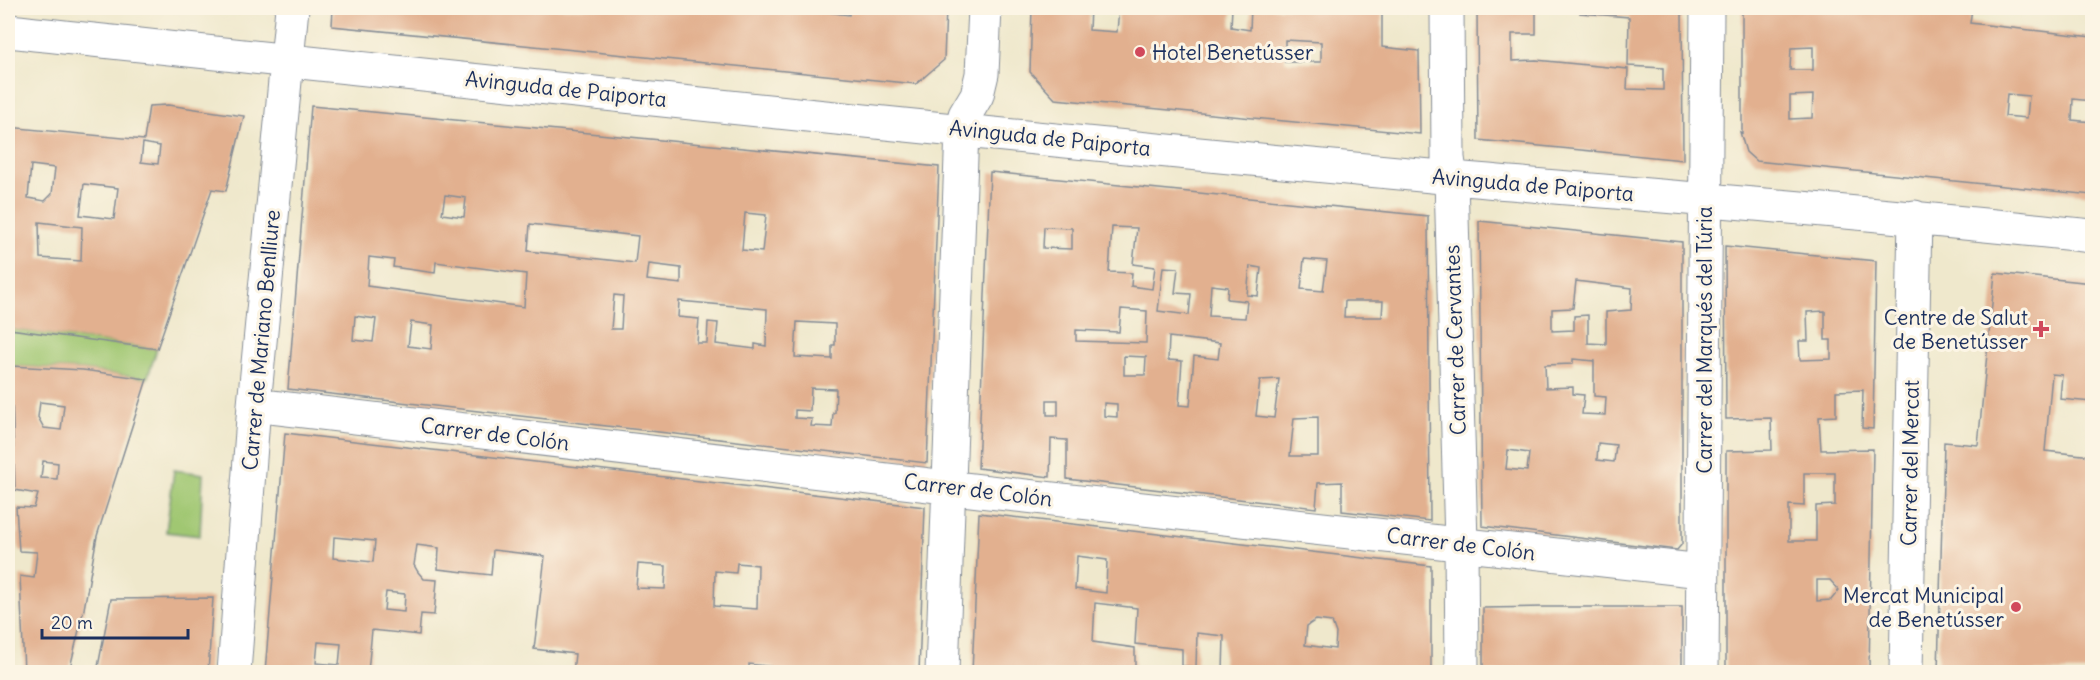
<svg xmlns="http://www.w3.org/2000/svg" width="2100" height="680" viewBox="0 0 2100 680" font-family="Delius,sans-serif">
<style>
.green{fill:#a0c772;stroke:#5e7b68;stroke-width:1.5}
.building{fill:#e2b08f;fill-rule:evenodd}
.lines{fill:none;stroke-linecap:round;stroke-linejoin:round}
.minor-casing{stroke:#858c95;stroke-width:35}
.minor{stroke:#fff;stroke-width:33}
.poi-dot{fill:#d1495b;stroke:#fcf5e5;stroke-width:2}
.labels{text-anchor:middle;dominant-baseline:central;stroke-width:6;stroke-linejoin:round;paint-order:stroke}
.poi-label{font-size:21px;fill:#1b2f5e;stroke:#fcf5e5;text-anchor:end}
.street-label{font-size:21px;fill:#1b2f5e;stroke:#fcf5e5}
</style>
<rect width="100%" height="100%" fill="#fcf5e5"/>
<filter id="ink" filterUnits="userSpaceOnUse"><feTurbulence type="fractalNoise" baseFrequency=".0167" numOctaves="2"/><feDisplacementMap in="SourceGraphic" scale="12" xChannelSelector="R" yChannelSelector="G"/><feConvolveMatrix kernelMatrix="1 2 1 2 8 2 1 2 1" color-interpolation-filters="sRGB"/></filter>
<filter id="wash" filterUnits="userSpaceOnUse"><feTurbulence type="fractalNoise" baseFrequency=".008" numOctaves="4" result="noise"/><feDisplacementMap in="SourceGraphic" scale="24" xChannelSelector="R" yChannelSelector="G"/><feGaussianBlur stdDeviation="1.35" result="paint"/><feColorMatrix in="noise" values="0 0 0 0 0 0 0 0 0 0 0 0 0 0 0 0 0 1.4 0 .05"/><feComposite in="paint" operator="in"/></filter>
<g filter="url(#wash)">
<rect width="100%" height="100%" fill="#efe8cc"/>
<!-- green -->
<path class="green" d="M10 329 157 349 147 379 83 370 11 366Z
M174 470 203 474 200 536 166 532Z"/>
<g id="blocks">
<!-- building -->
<path class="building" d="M333 8H828L827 12 849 15 850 8H946L944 60 916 84 332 26Z
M1032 8H1090L1089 30 1117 32 1119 8H1232L1231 27 1250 30 1251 8H1382V47L1419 51 1420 134 1055 99 1030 72ZM1285 40 1321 42V62H1285Z
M1388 8H1419V12L1388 9Z
M1477 8H1536V34H1512V61L1536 60 1628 69 1627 89 1663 90V68L1628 66 1629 17 1580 13 1581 8H1682L1683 160 1478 140Z
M1538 8H1558L1554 10 1538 9Z
M1742 8H1972L1970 23 2092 37V101L2073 99 2072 120 2092 122V195L1756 161 1746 152 1740 132 1742 133ZM1813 47V70H1790L1791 48ZM2007 94 2029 96 2027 118 2005 116ZM1813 95 1812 118 1790 119V96Z
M168 105 244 116 226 191 212 189 157 349 10 329 8 127 144 140 149 106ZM143 143 160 146 158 164 141 162ZM31 165 55 168 52 194 45 201 28 198ZM84 184 118 188 114 219 80 215ZM39 222 82 227 81 261 40 258Z
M311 106 939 167 927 463 288 389ZM445 195 466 198 464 217 442 214ZM745 213 766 215 762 252 742 250ZM530 224 638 236 635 263 528 251ZM369 257 394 260 393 267 435 273 436 262 526 274 524 307 367 286ZM649 264 681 268V284L647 280ZM614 295 623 296 621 329H611ZM679 301 767 309 766 346 755 344V349L716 344 718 323 708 322 707 343H697L699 319 678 317ZM355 316 376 319 373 342 353 340ZM411 322 433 325 431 349 408 346ZM797 322 835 324V345H832V359L795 357ZM811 388 836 389 835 413H833L832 427 811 426 812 419 795 418V410L810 411Z
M990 172 1428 216 1430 521 1342 511V482L1318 483 1316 508 1067 479V440L1051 439 1050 477 978 468ZM1044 227 1072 228V249L1043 248ZM1112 227 1137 228 1133 264 1155 267 1152 289 1131 286 1132 273 1109 272ZM1304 259 1327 261 1323 291 1301 289ZM1250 266 1261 268 1258 296 1247 295ZM1163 267 1178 268 1175 293 1191 294 1189 315 1158 311ZM1211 285 1228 287 1227 299 1247 301 1245 318 1209 316ZM1345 301H1383L1382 317H1344ZM1121 309 1147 311 1146 343 1076 341V330L1119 332ZM1169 337 1220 343 1218 359 1194 356 1190 406 1179 405 1182 361 1168 360ZM1124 356 1146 357 1145 375H1124ZM1279 379 1274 418 1256 416 1260 380ZM1047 400H1058V415H1047ZM1104 403 1117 404V417L1104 416ZM1318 417V456H1290L1294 418Z
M1479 221 1682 242V544L1677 550 1482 526ZM1576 281 1632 288 1631 310 1606 312V344L1588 343V315L1574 316V330L1552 331V309L1573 308ZM1573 359 1594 361V396L1606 397 1605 415 1582 414 1584 395 1573 394V387L1546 388 1545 365 1573 364ZM1598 443 1616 445 1614 462 1597 460ZM1508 450 1529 453 1527 471 1506 469Z
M1725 246 1876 261 1873 429 1862 428 1863 390 1836 391V416L1819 417 1821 450 1873 449 1869 672H1726V451L1772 450 1771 418 1726 419ZM1825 311V340H1831V359L1800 360 1799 341H1808L1807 312ZM1804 473H1835V505L1816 506V541H1789V505L1804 506ZM1817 580H1830L1839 590 1831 600 1817 601Z
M1995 273 2092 283V402L2060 399 2062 375 2052 374 2045 451 2092 456V672H1938L1944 442 1978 445Z
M11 366 83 370 147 379 97 536 84 609 69 672H24L20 576 34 578 37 552 19 551 16 507 34 508 38 494 15 490ZM40 402 64 405 61 430 44 428 38 417ZM43 461 58 463 57 479 41 478Z
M285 433 925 507 919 672H773L774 667 749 664V672H573L575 654 534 649 545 556 493 550 491 575 438 569 439 548 417 545 414 565 418 572 424 579 437 580 434 615 421 614 419 635 372 630 368 672H265ZM334 537 375 541 373 562 333 558ZM737 563 758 565 757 609 714 606 715 571 736 573ZM638 564 666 566 665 589 636 588ZM386 592 405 594 404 612 384 610ZM318 642 341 644 339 665 316 663Z
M979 513 1431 566V672H1223L1224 636 1197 633 1196 667 1182 666V649L1135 644 1137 608 1095 603 1093 642 1135 648V672H972ZM1077 556 1107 560 1106 593 1075 589ZM1316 620 1332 622 1336 633 1335 649 1305 645 1307 626Z
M213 598 208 672H97L111 599Z
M1543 607H1682V672H1483V608Z"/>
</g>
</g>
<g filter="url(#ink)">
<use href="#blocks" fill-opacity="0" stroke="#858c95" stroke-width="1.5"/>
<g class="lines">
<defs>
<path id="minor" d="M1447 8 1448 158 1451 178 1452 216 1461 543 1462 672
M8 31C489 82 971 134 1453 178 1666 197 1880 213 2092 236
M254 405 980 491 1702 571
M234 672 254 405 292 8
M942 672 962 130 965 115 977 95 982 74 985 8
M1702 672 1707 8
M1906 672 1915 217"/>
</defs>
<!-- minor casing -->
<use href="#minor" class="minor-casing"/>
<!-- minor -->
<use href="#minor" class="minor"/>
</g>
</g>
<!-- markers -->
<g class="poi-dot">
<circle cx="1140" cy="52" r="6"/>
<path d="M2038 320h6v6h6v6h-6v6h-6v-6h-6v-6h6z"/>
<circle cx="2016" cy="607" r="6"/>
</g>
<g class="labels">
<!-- poi labels -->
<g class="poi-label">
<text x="1152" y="52" text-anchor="start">Hotel Benetússer</text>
<text x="2028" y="317">Centre de Salut<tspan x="2028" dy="24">de Benetússer</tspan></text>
<text x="2004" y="595">Mercat Municipal<tspan x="2004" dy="24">de Benetússer</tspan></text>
</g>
<!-- street labels -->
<g class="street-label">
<text transform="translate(566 89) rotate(6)">Avinguda de Paiporta</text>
<text transform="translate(1050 138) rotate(6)">Avinguda de Paiporta</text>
<text transform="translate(1533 185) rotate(5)">Avinguda de Paiporta</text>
<text transform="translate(261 340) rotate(-85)">Carrer de Mariano Benlliure</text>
<text transform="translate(1455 340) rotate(-92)">Carrer de Cervantes</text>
<text transform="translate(1704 340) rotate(-90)">Carrer del Marqués del Túria</text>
<text transform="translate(495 434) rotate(7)">Carrer de Colón</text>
<text transform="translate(1910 463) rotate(-89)">Carrer del Mercat</text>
<text transform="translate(978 490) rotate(7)">Carrer de Colón</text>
<text transform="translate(1461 544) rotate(7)">Carrer de Colón</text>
</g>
</g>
<!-- margin -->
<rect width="2100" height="680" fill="none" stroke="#fcf5e5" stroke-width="30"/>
<!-- scale -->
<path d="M42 629v9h146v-9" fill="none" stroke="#1b2f5e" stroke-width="3"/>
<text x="51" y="629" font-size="18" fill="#1b2f5e" stroke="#fcf5e5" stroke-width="4.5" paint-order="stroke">20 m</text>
</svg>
